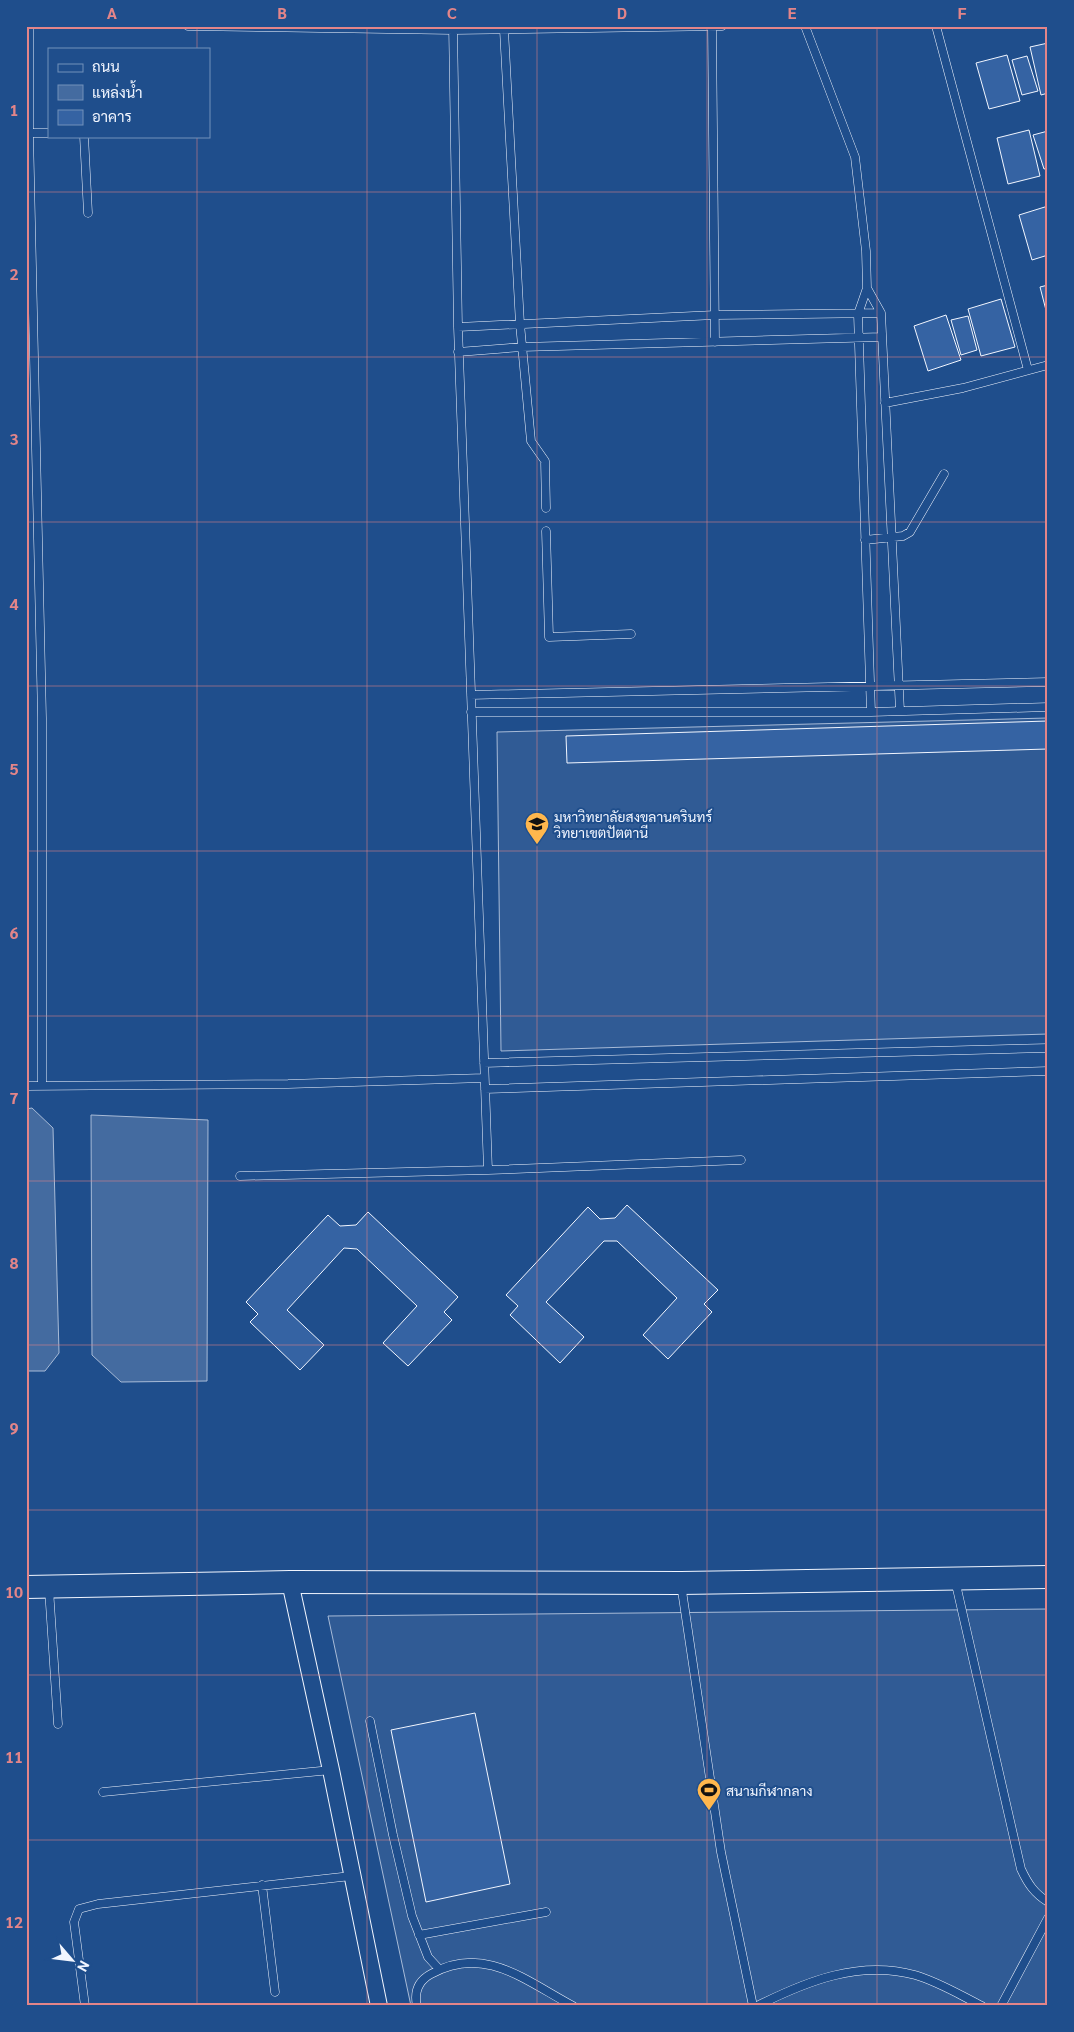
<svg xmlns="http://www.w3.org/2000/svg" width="1074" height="2032" viewBox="0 0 1074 2032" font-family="Georgia,Sarabun,serif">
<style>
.built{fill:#305b95;stroke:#a8bbd7}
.water{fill:#446ba0;stroke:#a8bbd7}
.building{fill:#3563a3;stroke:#f2f6ff}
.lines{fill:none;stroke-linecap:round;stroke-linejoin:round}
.lane-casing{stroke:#f2f6ff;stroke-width:9}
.street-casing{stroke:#f2f6ff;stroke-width:18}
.secondary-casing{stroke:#f2f6ff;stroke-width:24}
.lane{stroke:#1f4e8c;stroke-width:8}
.street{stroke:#1f4e8c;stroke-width:16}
.secondary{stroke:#1f4e8c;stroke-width:22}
.grid{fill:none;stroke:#e38589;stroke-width:1;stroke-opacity:0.55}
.labels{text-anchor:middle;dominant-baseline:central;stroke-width:4;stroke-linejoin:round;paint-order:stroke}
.poi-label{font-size:14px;fill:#f2f6ff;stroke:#1f4e8c;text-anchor:start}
.neatline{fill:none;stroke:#e38589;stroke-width:2}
.grid-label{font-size:16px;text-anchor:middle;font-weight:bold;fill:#e38589}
</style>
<rect width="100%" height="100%" fill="#1f4e8c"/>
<!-- built -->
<path class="built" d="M1048 718V1034L501 1051 497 732Z
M1048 1609V2006H411L328 1616Z"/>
<!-- water -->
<path class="water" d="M32 1108 53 1128 59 1353 45 1371H26V1109Z
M91 1115 208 1120 207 1381 121 1382 92 1355Z"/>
<!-- building -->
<path class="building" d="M1048 43V93L1041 95 1030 47Z
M1007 55 1020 101 989 109 976 63Z
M1027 56 1038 91 1022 95 1012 60Z
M1029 130 1040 176 1008 184 997 138Z
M1048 131V168L1044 169 1033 135Z
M1048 206V255L1032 260 1019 215Z
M1048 285V318L1040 287Z
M1001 299 1015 347 981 356 968 309Z
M946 315 961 360 928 371 914 326Z
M968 316 977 350 961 355 951 320Z
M1048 721V749L567 763 566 736Z
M627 1205 718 1290 704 1304 712 1312 668 1359 643 1335 677 1298 617 1241H604L546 1302 584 1337 560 1363 510 1315 518 1306 506 1295 588 1207 600 1219 615 1218Z
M368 1212 458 1297 444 1312 452 1320 408 1366 383 1343 417 1306 357 1249 344 1248 287 1310 324 1345 300 1370 250 1322 258 1314 246 1302 328 1215 340 1226 356 1225Z
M475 1713 510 1884 426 1902 391 1730Z"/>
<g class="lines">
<defs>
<path id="lane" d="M29 26V133L42 718V1086
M188 26 453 30 722 26
M453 26 458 327 488 1170
M712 26 715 342
M805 26 855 157 866 251 867 288 858 314 871 712
M936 26 1028 370
M504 30 520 324 531 441 545 461 546 508
M29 133H49
M84 136 88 213
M867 288 881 313 900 711
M458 327 715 315 881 313
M458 352 522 347 882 337
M885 403 963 388 1048 365
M546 531 549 637 631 634
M865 540 903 536 910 532 944 474
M471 695 1048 682
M471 712H871L1048 707
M484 1063 1048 1048
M26 1086 288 1084 484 1078
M485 1089 1048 1071
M240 1176 488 1170 741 1160
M955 1580 1021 1869C1028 1884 1034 1893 1048 1902
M681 1584 721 1852 753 2006
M49 1589 58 1724
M370 1721 393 1835 412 1916 428 1957 439 1969
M103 1792 331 1770
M262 1885 275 1992
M419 1935 546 1912
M85 2006 74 1922 79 1909 98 1904 351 1876
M417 2006C414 1992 418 1981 431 1974 484 1944 526 1981 573 2006
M757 2006C807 1981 859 1960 915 1975 939 1982 960 1995 982 2006
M1001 2006 1048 1918"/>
<path id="street" d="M290 1582 331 1770 379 2006"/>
<path id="secondary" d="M26 1587 290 1582 681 1583 1048 1577"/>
</defs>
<!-- lane casing -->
<use href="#lane" class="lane-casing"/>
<!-- street casing -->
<use href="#street" class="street-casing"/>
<!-- secondary casing -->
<use href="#secondary" class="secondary-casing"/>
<!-- lane -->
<use href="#lane" class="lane"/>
<!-- street -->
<use href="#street" class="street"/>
<!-- secondary -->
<use href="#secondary" class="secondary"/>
</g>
<!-- grid -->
<path class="grid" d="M197 26V49M367 26V2006M537 26V2006M707 26V2006M877 26V2006M197 136V2006M26 192H1048M26 357H1048M26 522H1048M26 686H1048M26 851H1048M26 1016H1048M26 1181H1048M26 1345H1048M26 1510H1048M26 1675H1048M26 1840H1048"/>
<!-- icons -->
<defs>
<symbol id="university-pin" viewBox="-11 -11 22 30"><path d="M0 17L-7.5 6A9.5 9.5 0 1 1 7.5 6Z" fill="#ffb74d" stroke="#1f4e8c"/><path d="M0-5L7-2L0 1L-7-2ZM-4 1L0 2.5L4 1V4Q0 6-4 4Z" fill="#111"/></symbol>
<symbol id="stadium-pin" viewBox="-11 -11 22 30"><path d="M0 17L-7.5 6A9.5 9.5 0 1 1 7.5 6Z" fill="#ffb74d" stroke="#1f4e8c"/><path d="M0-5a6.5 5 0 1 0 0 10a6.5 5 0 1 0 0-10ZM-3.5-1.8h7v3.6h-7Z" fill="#111"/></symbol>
</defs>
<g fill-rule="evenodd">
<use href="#university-pin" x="523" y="810" width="28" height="38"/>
<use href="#stadium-pin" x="695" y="1776" width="28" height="38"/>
</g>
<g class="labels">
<!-- poi labels -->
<g class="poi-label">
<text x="554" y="816">มหาวิทยาลัยสงขลานครินทร์<tspan x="554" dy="16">วิทยาเขตปัตตานี</tspan></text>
<text x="726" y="1790">สนามกีฬากลาง</text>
</g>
</g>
<!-- border -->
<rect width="1074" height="2032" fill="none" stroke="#1f4e8c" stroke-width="55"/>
<!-- legend -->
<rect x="48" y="48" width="162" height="90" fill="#1f4e8c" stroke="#7391ba"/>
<rect x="58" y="64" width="25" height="8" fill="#1f4e8c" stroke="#7391ba"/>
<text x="92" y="72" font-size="15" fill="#f2f6ff">ถนน</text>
<rect x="58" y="85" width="25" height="15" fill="#446ba0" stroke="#7391ba"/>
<text x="92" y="98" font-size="15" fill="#f2f6ff">แหล่งน้ำ</text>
<rect x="58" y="110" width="25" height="15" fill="#3563a3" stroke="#7391ba"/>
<text x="92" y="122" font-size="15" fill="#f2f6ff">อาคาร</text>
<!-- north arrow -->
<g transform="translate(72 1960) rotate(118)" stroke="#1f4e8c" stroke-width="4" paint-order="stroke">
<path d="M0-4L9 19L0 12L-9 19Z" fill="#f2f6ff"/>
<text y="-8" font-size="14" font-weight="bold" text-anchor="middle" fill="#f2f6ff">N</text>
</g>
<rect x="28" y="28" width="1018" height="1976" class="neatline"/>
<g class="grid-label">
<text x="112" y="19">A</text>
<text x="282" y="19">B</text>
<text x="452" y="19">C</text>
<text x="622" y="19">D</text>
<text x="792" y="19">E</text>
<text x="962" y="19">F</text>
<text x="14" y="116">1</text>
<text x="14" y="280">2</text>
<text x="14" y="445">3</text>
<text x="14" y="610">4</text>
<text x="14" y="775">5</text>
<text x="14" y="939">6</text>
<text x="14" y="1104">7</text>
<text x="14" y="1269">8</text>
<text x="14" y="1434">9</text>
<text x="14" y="1598">10</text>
<text x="14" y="1763">11</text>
<text x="14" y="1928">12</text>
</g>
</svg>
